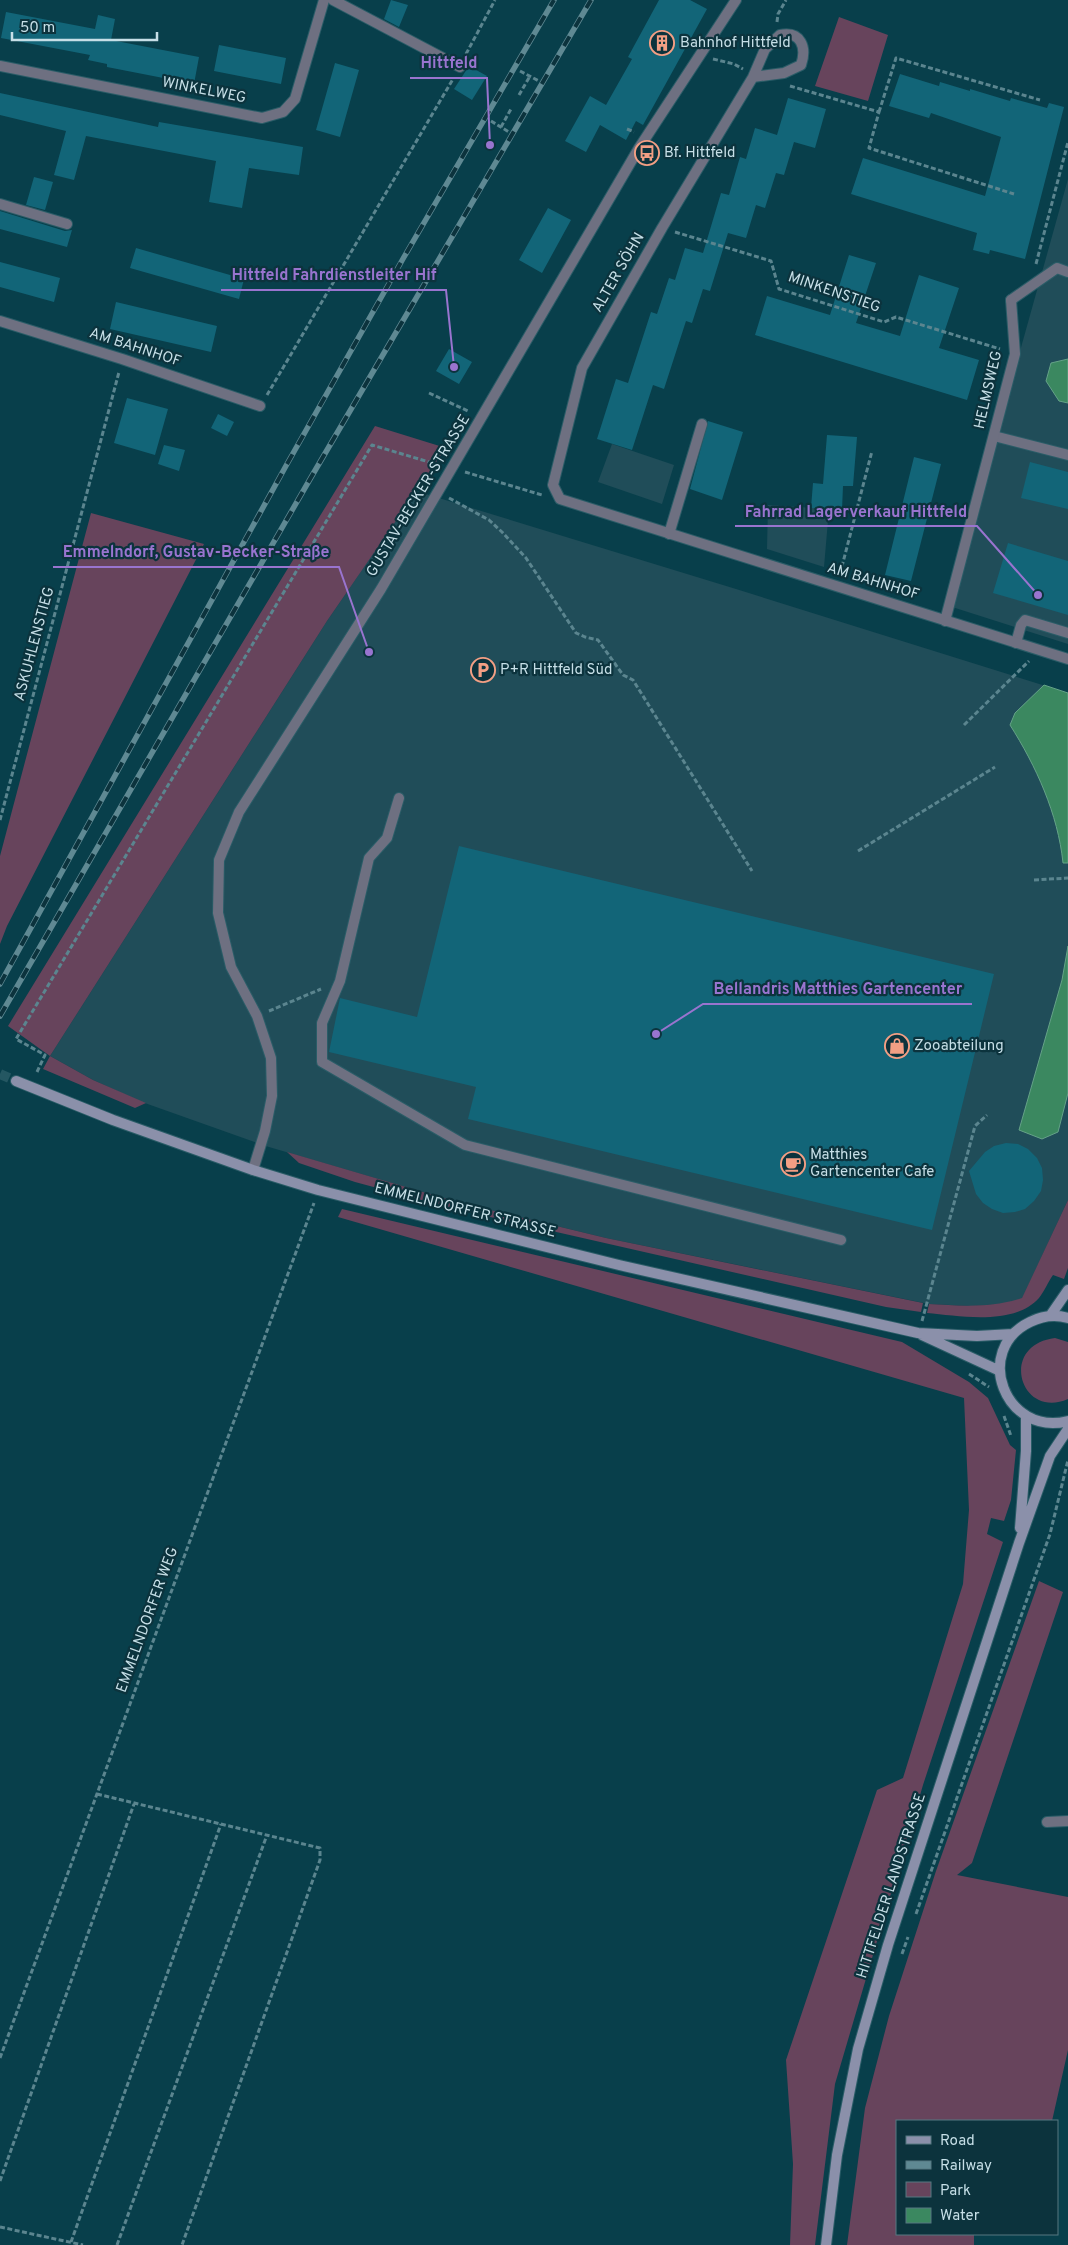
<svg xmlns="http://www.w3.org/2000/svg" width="1068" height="2245" viewBox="0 0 1068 2245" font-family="Overpass,sans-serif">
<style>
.built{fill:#204d59}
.green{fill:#67445c}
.water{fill:#3b8860;stroke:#65a288}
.building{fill:#126578}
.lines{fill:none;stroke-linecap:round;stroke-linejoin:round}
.secondary-tunnel{stroke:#245762;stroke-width:10;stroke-dasharray:10 5;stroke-linecap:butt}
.lane-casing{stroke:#2a5c67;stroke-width:12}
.street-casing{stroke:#2a5c67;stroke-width:12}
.secondary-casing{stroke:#2a5c67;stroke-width:12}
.path{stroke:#5b858f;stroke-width:3;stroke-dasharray:5 2.5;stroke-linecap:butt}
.lane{stroke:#6e7081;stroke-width:10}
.street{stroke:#6e7081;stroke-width:10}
.secondary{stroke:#8b90aa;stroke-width:10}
.rail-casing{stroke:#5f8993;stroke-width:5.5}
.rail{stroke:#0c333d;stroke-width:4;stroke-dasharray:11;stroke-linecap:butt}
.labels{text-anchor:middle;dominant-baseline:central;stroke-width:4.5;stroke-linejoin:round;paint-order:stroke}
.poi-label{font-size:15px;fill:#c6dfe7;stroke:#0c333d;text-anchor:start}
.street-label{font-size:15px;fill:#c6dfe7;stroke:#0c333d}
.leader{fill:none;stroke:#9974cf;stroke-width:2}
.callout-dot{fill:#9974cf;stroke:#0c333d;stroke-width:2}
.callout-label{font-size:16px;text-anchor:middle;font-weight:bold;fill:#9974cf;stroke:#0c333d;stroke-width:4.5;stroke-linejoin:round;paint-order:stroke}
</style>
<rect width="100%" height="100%" fill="#083f4b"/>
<!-- built -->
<path class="built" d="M1068 179V644L949 606Z
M612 444 674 465 662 504 598 482Z
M416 491 736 589 1068 693V1200L1022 1299 1004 1304 971 1306 929 1304 606 1238 457 1202 269 1147 142 1102 93 1080 50 1056 327 621Z
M768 505 829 509 824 567 767 549Z"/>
<!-- green -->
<path class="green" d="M839 17 888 35 868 101 815 86Z
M375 426 446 448 327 621 50 1056 93 1080 146 1103 135 1108 43 1069 50 1056 8 1026Z
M91 513 204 544 7 926 0 944V856Z
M287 1152 457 1202 606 1238 923 1303 921 1312 886 1307 455 1209 355 1182 299 1163Z
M1068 1200V1268L1064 1279 1053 1275C1048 1282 1044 1292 1039 1298 1014 1326 960 1316 927 1313L929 1304C961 1306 992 1308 1022 1298Z
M342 1209 902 1342 969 1382 988 1398 1010 1445 1016 1450 1011 1500 1004 1521 991 1518 987 1534 1003 1542 923 1785 835 2084 815 2245H790L793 2164 786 2060 877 1790 903 1778 963 1584 969 1510 964 1398 338 1217Z
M1055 1338 1068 1342V1399C1020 1420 998 1345 1055 1338Z
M1039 1581 1063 1592 972 1863 957 1875 1068 1897V2050L1052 2121H897V2234H974V2245H847L865 2108 889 2016 936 1871Z"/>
<!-- water -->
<path class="water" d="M1068 359V403L1059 401 1046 381 1051 363Z
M1044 685 1068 693V863H1063C1058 814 1036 766 1010 725L1015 713Z
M1068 946V1093L1058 1132 1042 1139 1019 1130 1062 980Z"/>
<!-- building -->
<path class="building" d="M391 0 408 5 399 27 384 19Z
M659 0H690L707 9 643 125 636 121 626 140 600 125 586 152 565 141 590 96 606 105 632 59 628 57Z
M6 12 95 29 98 15 115 19 111 40 199 57 194 84 107 67V64L88 60 90 55 1 38Z
M219 45 286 58 281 84 214 71Z
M335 63 359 70 340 137 316 130Z
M469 66 487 76 472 100 454 89Z
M900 74 939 86 940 82 970 91V89L1010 101 1011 98 1047 108 1049 103 1064 107 1025 259 990 250 989 254 973 250 977 233 851 194 863 158 985 196 1001 137 931 113 929 118 889 106Z
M0 93 158 127 159 122 303 147 299 175 249 168 242 208 209 202 216 161 86 136 74 180 54 175 66 131 0 115Z
M788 98 826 109 815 148 794 142 784 175 776 173 765 208 756 205 746 238 728 233 710 291 703 289 692 323 686 321 664 389 653 385 632 450 597 439 616 379 628 383 651 312 657 314 669 278 675 280 685 248 703 253 721 193 729 195 740 157 746 159 755 128 777 135Z
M34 177 53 182 45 210 26 205Z
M548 208 571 220 542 273 519 260Z
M0 211 65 231 72 230 67 247 0 229Z
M136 248 244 279 239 299 130 268Z
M849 255 876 263 856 323 900 336 919 275 959 288 939 348 979 360 967 400 755 335 767 296 830 315Z
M0 262 60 278 54 302 0 287Z
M116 302 217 326 211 352 110 329Z
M449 349 472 362 459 384 436 371Z
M127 398 168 409 155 455 114 443Z
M218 414 234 422 227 436 211 428Z
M708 421 743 432 722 500 690 489Z
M827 435 857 437 853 486H843L842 510 811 508 813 483 823 484Z
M164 445 185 450 179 471 158 464Z
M914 457 941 464 911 581 885 575Z
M1030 462 1068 472V509L1021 498Z
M1008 543 1068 561V615L993 593Z
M459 846 994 974 932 1230 468 1119 476 1087 329 1052 340 998 417 1017Z
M1006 1143 1018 1144 1028 1149 1037 1158 1042 1168 1043 1180 1041 1191 1034 1201 1025 1209 1015 1212 1003 1213 992 1209 983 1203 976 1194 969 1171 985 1152 994 1146Z"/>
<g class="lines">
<!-- secondary-tunnel -->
<path class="secondary-tunnel" d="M0 1074 16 1081"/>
<defs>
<path id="lane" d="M0 204 67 224
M1011 300 1057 268 1068 272
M994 436 1068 455
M669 534 702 424
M1016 643 1021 625 1025 620 1068 633
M399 798 387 838 369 858 340 981 322 1023V1062L465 1145 841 1240
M1047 1822 1068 1821"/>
<path id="street" d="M333 0 460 67
M0 66 262 118 283 112 295 99 324 0
M753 77 784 73 801 65C807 47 801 31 780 35L765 49 753 77 662 228 582 368 553 485 560 499 1068 659
M0 321 122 359 260 406
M945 621 1015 354 1011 300
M253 1170 265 1131 272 1096 271 1058 257 1016 231 967 218 913 219 860 239 812 381 589 639 148 736 0"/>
<path id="secondary" d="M16 1081 113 1120 253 1170 318 1190 619 1265 918 1333 977 1336 1013 1334
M1050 1316 1068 1290
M1068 1318C1055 1314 1042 1316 1030 1322 972 1350 1005 1437 1068 1421
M922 1335 1000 1371
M1020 1528 1026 1451V1416
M826 2245 837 2155 858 2049 888 1945 1019 1543 1050 1456 1068 1429"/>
</defs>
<!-- lane casing -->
<use href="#lane" class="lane-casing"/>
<!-- street casing -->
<use href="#street" class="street-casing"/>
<!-- secondary casing -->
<use href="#secondary" class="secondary-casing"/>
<!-- path -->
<path class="path" d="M777 22 778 14 786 0
M466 54 495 0
M713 59 734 64 743 69
M520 71 539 81
M790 86 879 112 869 148 1014 194
M519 95 530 76
M879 112 896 58 1040 100
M491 121 509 132
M501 127 511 109
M627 129 634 132
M675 232 771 261 779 289 884 322 896 317 1000 349
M1036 264 1068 142
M429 393 468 411
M267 395 453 79
M465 472 542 495
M449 498 489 520 502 532 526 558 576 633 585 637 598 640 623 675 633 680 752 871
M840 574 872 451
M964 725 1029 661
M0 820 119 372
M858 851 995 767
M1034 880 1068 878
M269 1011 321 989
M37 1072 45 1055 16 1039 372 445 439 465
M922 1321 975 1126 987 1115
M969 1374 989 1387
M1004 1416 1011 1436
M97 1794 320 1848V1860L182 2245
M916 1914 1050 1534 1068 1460
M902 1954 908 1937
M0 2058 314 1203
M0 2181 134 1804
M0 2227 83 2245
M71 2242 221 1824
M117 2245 267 1835"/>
<!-- lane -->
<use href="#lane" class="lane"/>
<!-- street -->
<use href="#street" class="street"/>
<!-- secondary -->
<use href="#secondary" class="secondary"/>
<defs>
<path id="rail" d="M0 984 287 464 404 257 554 0
M0 1016 313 474 591 0"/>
</defs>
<!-- rail casing -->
<use href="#rail" class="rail-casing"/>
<!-- rail -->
<use href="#rail" class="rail"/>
</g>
<!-- icons -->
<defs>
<symbol id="building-ring" viewBox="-11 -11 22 22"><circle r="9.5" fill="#0c333d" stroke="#f39f84" stroke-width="1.5"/><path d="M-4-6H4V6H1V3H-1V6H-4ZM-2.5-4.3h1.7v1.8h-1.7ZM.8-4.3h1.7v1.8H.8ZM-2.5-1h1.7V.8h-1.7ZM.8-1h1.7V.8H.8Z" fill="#f39f84"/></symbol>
<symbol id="bus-ring" viewBox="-11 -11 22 22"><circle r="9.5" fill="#0c333d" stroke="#f39f84" stroke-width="1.5"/><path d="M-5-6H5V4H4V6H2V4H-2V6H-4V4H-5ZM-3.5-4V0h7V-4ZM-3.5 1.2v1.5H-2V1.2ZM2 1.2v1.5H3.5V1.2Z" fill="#f39f84"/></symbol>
<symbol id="parking-ring" viewBox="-11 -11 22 22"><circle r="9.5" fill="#0c333d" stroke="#f39f84" stroke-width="1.5"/><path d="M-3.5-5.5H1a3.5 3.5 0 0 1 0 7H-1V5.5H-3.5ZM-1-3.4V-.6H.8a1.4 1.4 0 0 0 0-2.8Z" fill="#f39f84"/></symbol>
<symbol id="shop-ring" viewBox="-11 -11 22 22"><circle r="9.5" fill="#0c333d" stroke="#f39f84" stroke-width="1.5"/><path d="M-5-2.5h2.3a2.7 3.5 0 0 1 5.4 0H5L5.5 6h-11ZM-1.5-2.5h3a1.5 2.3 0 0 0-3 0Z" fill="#f39f84"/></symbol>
<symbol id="cafe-ring" viewBox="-11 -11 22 22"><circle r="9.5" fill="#0c333d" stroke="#f39f84" stroke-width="1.5"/><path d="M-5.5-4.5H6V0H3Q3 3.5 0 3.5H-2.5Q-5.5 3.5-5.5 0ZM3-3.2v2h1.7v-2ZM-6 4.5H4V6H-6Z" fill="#f39f84"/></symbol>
</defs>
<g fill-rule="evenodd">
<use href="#building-ring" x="648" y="29" width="28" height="28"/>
<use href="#bus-ring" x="633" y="139" width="28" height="28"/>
<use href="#parking-ring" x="469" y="656" width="28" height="28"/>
<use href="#shop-ring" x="883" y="1032" width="28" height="28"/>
<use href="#cafe-ring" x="779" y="1150" width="28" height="28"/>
</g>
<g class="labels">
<!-- poi labels -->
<g class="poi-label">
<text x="680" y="43">Bahnhof Hittfeld</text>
<text x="664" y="153">Bf. Hittfeld</text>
<text x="500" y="670">P+R Hittfeld Süd</text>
<text x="914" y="1046">Zooabteilung</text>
<text x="810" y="1155">Matthies<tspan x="810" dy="17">Gartencenter Cafe</tspan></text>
</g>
<!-- street labels -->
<g class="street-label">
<text transform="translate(204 91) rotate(11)">WINKELWEG</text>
<text transform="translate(619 273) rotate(-60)">ALTER SÖHN</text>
<text transform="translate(834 293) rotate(19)">MINKENSTIEG</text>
<text transform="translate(135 348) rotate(18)">AM BAHNHOF</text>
<text transform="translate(989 390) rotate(-77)">HELMSWEG</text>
<text transform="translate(419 496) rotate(-59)">GUSTAV-BECKER-STRASSE</text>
<text transform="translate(873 582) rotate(17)">AM BAHNHOF</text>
<text transform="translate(35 644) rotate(-75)">ASKUHLENSTIEG</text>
<text transform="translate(465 1211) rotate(14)">EMMELNDORFER STRASSE</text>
<text transform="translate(148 1620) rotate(-70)">EMMELNDORFER WEG</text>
<text transform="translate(892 1886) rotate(-72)">HITTFELDER LANDSTRASSE</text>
</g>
</g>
<!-- callouts -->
<path class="leader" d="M490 145L487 78H410M454 367L446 290H221M1038 595L977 526H735M369 652L339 567H53M656 1034L703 1004H972"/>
<g class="callout-dot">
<circle cx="490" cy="145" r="5"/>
<circle cx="454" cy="367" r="5"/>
<circle cx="1038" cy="595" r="5"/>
<circle cx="369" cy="652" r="5"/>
<circle cx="656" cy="1034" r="5"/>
</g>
<g class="callout-label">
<text x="449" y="68">Hittfeld</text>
<text x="334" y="280">Hittfeld Fahrdienstleiter Hif</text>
<text x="856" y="517">Fahrrad Lagerverkauf Hittfeld</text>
<text x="196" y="557">Emmelndorf, Gustav-Becker-Straße</text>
<text x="838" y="994">Bellandris Matthies Gartencenter</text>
</g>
<!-- legend -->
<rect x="896" y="2120" width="162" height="115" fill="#0c333d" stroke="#567881"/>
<rect x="906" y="2136" width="25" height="8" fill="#8b90aa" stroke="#567881"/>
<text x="940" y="2145" font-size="15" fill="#c6dfe7">Road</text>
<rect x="906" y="2161" width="25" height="8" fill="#5f8993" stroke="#567881"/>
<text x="940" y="2170" font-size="15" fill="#c6dfe7">Railway</text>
<rect x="906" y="2182" width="25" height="15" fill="#67445c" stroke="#567881"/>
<text x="940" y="2195" font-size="15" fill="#c6dfe7">Park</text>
<rect x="906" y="2208" width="25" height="15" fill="#3b8860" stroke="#567881"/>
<text x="940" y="2220" font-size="15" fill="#c6dfe7">Water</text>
<!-- scale -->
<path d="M12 32v8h145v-8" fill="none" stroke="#c6dfe7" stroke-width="2.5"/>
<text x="20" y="32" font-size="15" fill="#c6dfe7" stroke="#0c333d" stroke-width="4" paint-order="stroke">50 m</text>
</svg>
